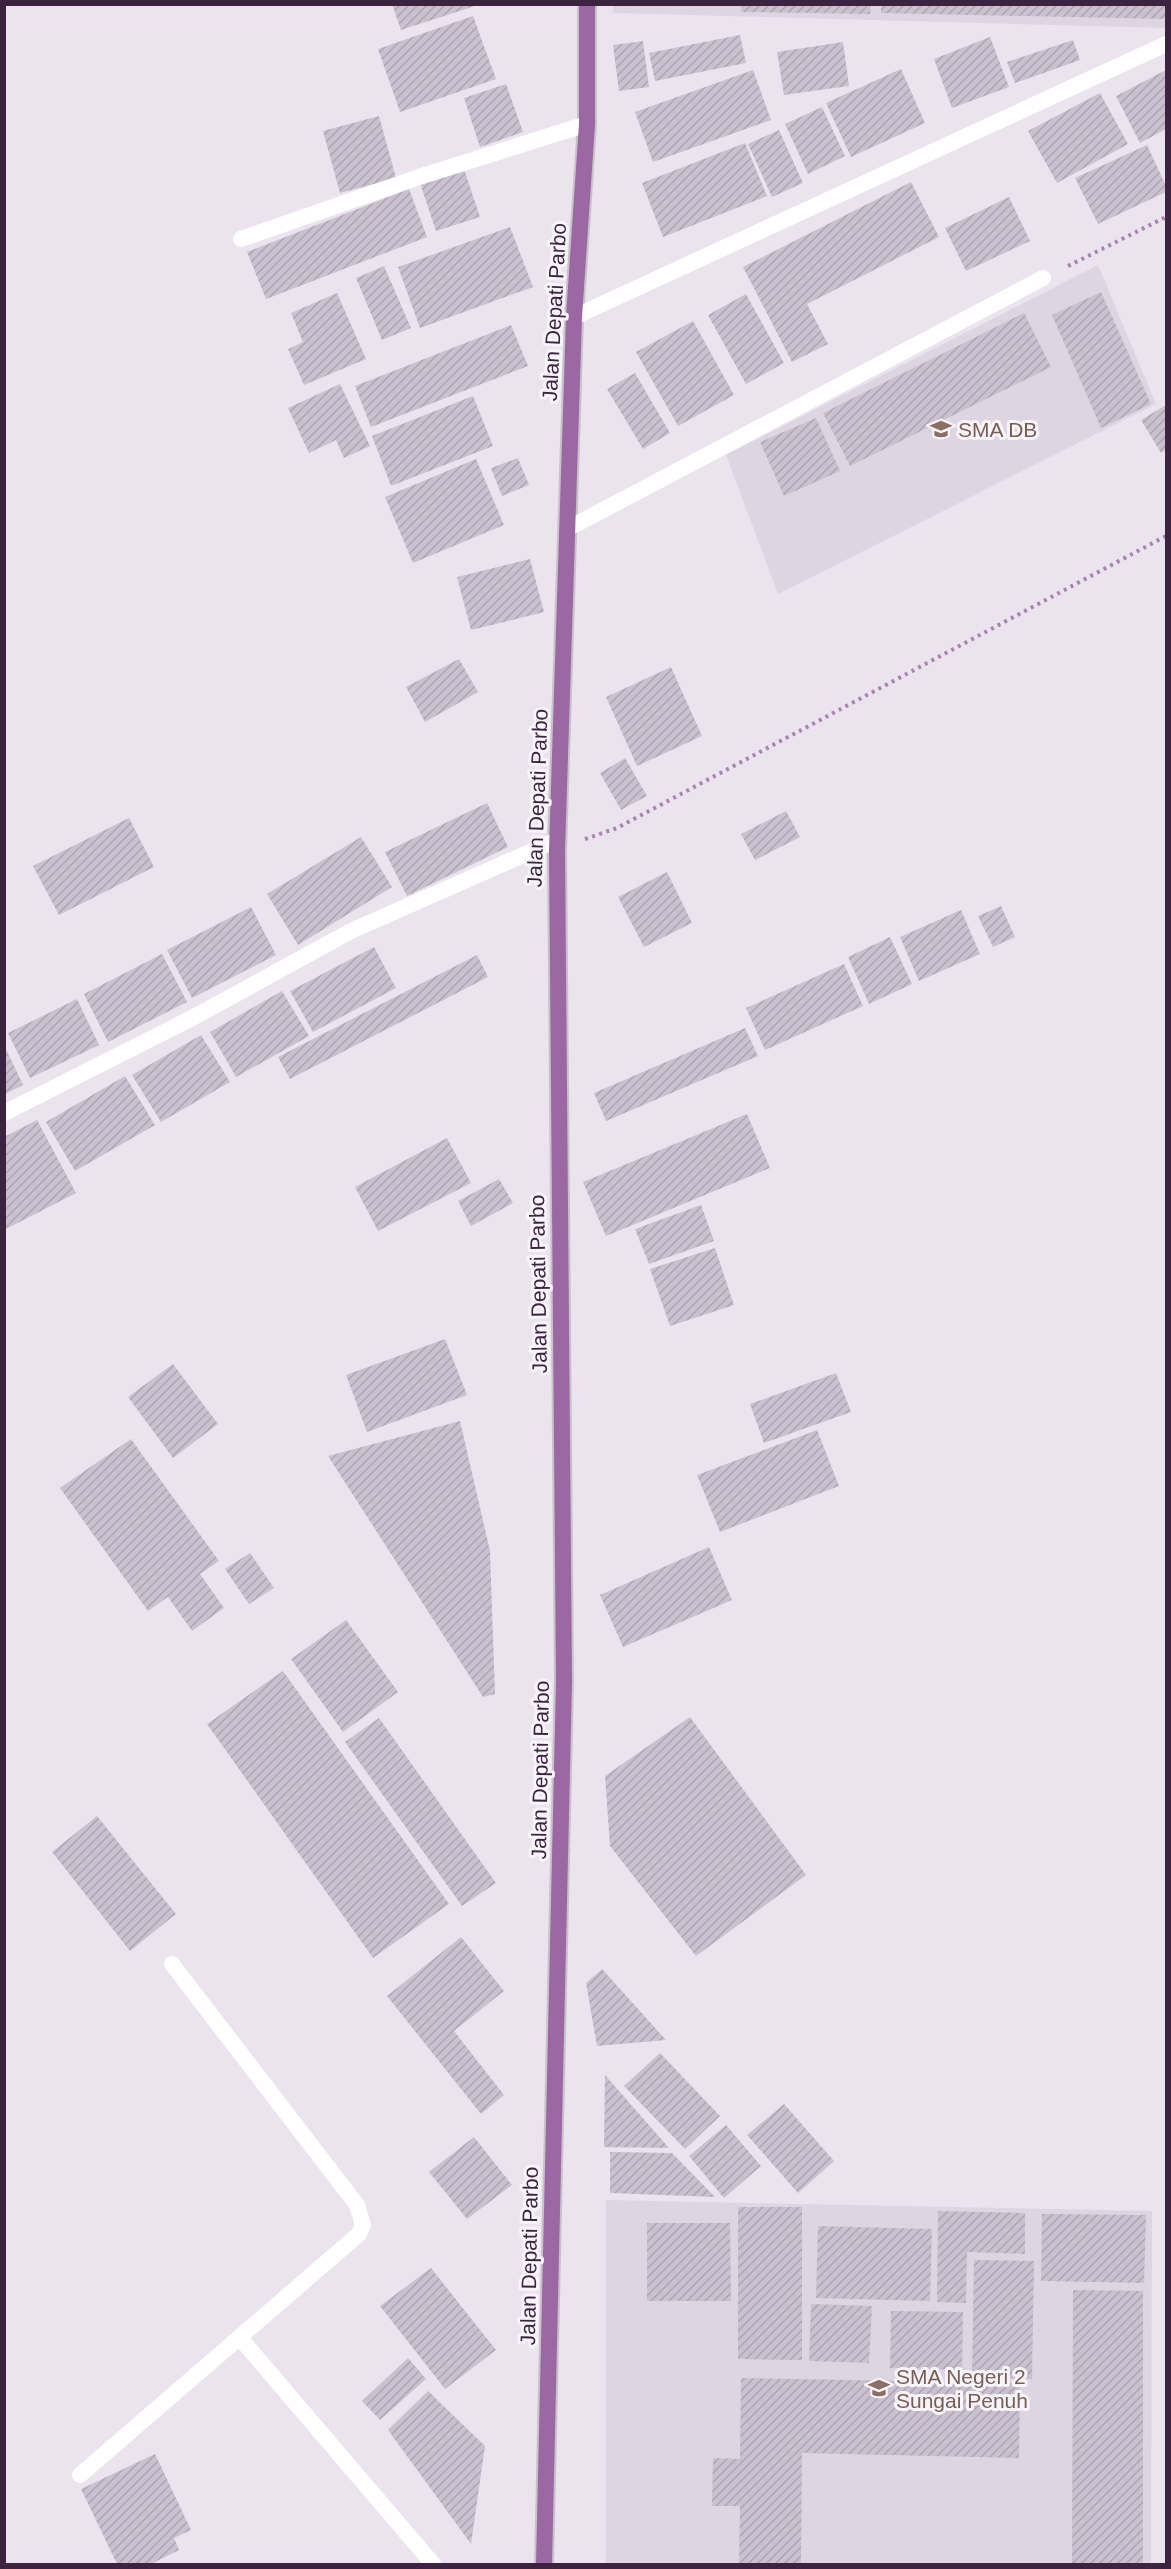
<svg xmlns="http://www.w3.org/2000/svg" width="1171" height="2569" viewBox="0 0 1171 2569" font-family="Arial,sans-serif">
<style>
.built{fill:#ded5e2}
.building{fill:url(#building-hatch)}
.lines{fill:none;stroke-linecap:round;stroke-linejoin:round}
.primary-casing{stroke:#c8c1ca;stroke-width:20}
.path{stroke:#a984b2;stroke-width:4;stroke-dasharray:3 4.5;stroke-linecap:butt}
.minor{stroke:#fff;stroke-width:16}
.primary{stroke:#9c68a4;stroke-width:16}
.labels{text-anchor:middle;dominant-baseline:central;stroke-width:6;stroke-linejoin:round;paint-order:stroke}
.street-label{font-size:21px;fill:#3c2340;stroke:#f8f5fa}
.education-label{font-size:21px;fill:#785e54;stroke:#f8f5fa;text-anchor:start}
</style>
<defs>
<pattern id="building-hatch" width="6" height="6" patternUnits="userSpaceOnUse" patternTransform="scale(1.5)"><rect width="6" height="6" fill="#cac0cf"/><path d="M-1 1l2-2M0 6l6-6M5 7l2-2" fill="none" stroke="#aea5b3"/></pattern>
</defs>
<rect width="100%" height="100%" fill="#ebe4ee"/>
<!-- built -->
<path class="built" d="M613 4H1166V28L613 13Z
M1098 265 1156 404 778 594 726 455Z
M606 2200 1152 2211 1151 2564H606Z"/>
<!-- building -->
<path class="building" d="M392 4H478V5L401 30Z
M741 4H871L870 14 741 12Z
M881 4H1166V19L881 13Z
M473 16 496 79 400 112 378 49Z
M740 35 746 63 655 81 649 53Z
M990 37 1009 87 952 108 934 59Z
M1073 40 1080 60 1015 83 1007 62Z
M643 41 649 87 619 91 613 45Z
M843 42 849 86 784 95 777 52Z
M901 69 925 123 851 157 826 103Z
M753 70 771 120 653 162 635 112Z
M1166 70V129L1140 143 1116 96Z
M506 84 523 132 480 147 464 98Z
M1100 93 1128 144 1057 183 1028 131Z
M822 107 845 156 808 174 785 124Z
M379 116 396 178 340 193 323 131Z
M779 130 803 183 772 197 748 144Z
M745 143 767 196 663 237 642 183Z
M1147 145 1166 186V192L1098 224 1075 178Z
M464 169 480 217 436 231 420 183Z
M911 182 939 237 807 304 828 344 792 362 743 267Z
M409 189 427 237 266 299 247 252Z
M1009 197 1030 241 966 271 945 228Z
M510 227 533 287 420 328 398 267Z
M384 266 411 328 382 340 356 278Z
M1101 292 1151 404 1101 428 1052 315Z
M337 293 366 359 304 385 288 349 303 342 291 313Z
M746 294 784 363 746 384 708 315Z
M1024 313 1051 367 850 466 823 413Z
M693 321 734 395 678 426 636 352Z
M511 325 528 366 371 427 355 386Z
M635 373 670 433 643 449 607 389Z
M340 384 370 446 344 458 336 440 309 453 288 408Z
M473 396 493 446 391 486 372 436Z
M1166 405V450L1161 453 1141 420Z
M816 418 840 471 784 496 760 442Z
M518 458 529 485 502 496 491 468Z
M476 459 504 525 413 563 385 497Z
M530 559 544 612 471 630 457 577Z
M459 659 478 692 425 722 406 687Z
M671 667 702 736 637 766 606 697Z
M625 758 647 796 621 810 600 773Z
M487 803 508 847 407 896 385 852Z
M786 811 800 837 755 860 741 834Z
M129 818 154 867 59 915 33 866Z
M361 837 392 887 298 945 267 894Z
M667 872 692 923 644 947 618 897Z
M1001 906 1015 937 993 947 978 916Z
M251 907 276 955 192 998 167 950Z
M961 910 980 954 919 981 900 937Z
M890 937 912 984 869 1004 848 957Z
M374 947 396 988 313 1032 290 991Z
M162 954 187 1002 108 1042 84 994Z
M477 955 488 977 290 1079 278 1057Z
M844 964 863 1006 765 1050 746 1008Z
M282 991 309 1036 236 1077 210 1032Z
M77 999 99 1045 30 1078 8 1033Z
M745 1028 758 1056 606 1121 594 1093Z
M201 1035 230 1082 161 1122 132 1075Z
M5 1047 23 1085 5 1094Z
M125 1076 155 1125 75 1171 46 1122Z
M747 1114 770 1168 606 1236 583 1182Z
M37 1120 76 1193 4 1230V1137Z
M447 1138 471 1183 378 1231 355 1187Z
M499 1179 513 1203 471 1226 458 1201Z
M701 1205 714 1241 649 1264 635 1229Z
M715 1248 734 1305 670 1326 650 1269Z
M445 1339 467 1395 367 1432 346 1375Z
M173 1364 218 1424 173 1458 128 1397Z
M836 1373 851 1412 764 1443 750 1404Z
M460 1421 490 1551 495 1694 483 1697 328 1456Z
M817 1430 839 1486 720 1532 697 1475Z
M131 1439 219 1561 200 1574 224 1608 192 1631 168 1597 148 1611 60 1488Z
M709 1547 732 1600 623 1647 600 1595Z
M250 1553 274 1588 249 1604 225 1569Z
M346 1620 398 1692 343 1732 291 1659Z
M283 1671 449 1904 373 1958 207 1724Z
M690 1717 806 1875 696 1956 610 1846 605 1776Z
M379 1718 496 1883 462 1906 345 1742Z
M97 1816 176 1914 130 1951 52 1852Z
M461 1937 504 1991 454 2031 504 2095 481 2114 387 1996Z
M602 1969 666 2040 597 2046 586 1983Z
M660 2053 720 2116 685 2149 624 2086Z
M605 2075 669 2148 604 2147Z
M784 2104 834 2161 798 2193 747 2135Z
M726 2125 761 2166 724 2198 689 2156Z
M474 2137 512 2185 467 2219 429 2172Z
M610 2152 672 2153 715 2197 610 2193Z
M738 2207H802V2360L738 2359Z
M938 2211 1025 2213V2254L967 2252 966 2303 937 2302Z
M1042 2214 1146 2215 1144 2283 1041 2281Z
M647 2223H730L731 2301H647Z
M818 2226 932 2229 930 2301 816 2298Z
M974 2260 1034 2261 1032 2379 972 2378Z
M431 2268 496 2350 445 2389 380 2306Z
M1073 2290 1143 2291V2564H1072Z
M811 2304 872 2306 869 2363 809 2361Z
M891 2311 963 2312 962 2370 890 2368Z
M408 2358 426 2379 380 2420 362 2401Z
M741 2378 1020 2383 1019 2458 802 2453 801 2564H739L740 2506H712L713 2458 740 2459Z
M428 2391 485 2446 471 2544 388 2430Z
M155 2454 191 2530 174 2538 179 2550 151 2564H117L81 2489Z"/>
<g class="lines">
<defs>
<path id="primary" d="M544 2564 564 1681 557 850 574 317 587 124V4"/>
</defs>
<!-- primary casing -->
<use href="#primary" class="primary-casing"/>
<!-- path -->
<path class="path" d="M1068 266 1166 217
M585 839 617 828 1166 536"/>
<!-- minor -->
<path class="minor" d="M241 239 419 177 587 124
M574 317 1166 44
M569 528 1043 278
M4 1113 194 1017 351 931 557 840
M240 2338 433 2564
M80 2475 359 2234 363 2225 357 2205 172 1964"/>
<!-- primary -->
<use href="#primary" class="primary"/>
</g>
<!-- icons -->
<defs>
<symbol id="school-bare" viewBox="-9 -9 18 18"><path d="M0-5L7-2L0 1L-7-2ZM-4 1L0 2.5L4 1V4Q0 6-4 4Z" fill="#8d6e63" stroke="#f8f5fa" stroke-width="2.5" paint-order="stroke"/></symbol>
</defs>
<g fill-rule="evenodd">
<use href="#school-bare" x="926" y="414" width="30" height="30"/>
<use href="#school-bare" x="864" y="2373" width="30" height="30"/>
</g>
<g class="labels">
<!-- street labels -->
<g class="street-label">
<text transform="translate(554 312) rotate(-87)">Jalan Depati Parbo</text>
<text transform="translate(537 798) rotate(-88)">Jalan Depati Parbo</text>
<text transform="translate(538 1284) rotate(-91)">Jalan Depati Parbo</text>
<text transform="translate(540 1770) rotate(-89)">Jalan Depati Parbo</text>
<text transform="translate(529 2256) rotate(-89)">Jalan Depati Parbo</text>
</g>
<!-- education labels -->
<g class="education-label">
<text x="958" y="429">SMA DB</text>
<text x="896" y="2376">SMA Negeri 2<tspan x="896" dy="24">Sungai Penuh</tspan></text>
</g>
</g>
<!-- border -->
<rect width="1171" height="2569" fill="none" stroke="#3c2340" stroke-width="12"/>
</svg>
